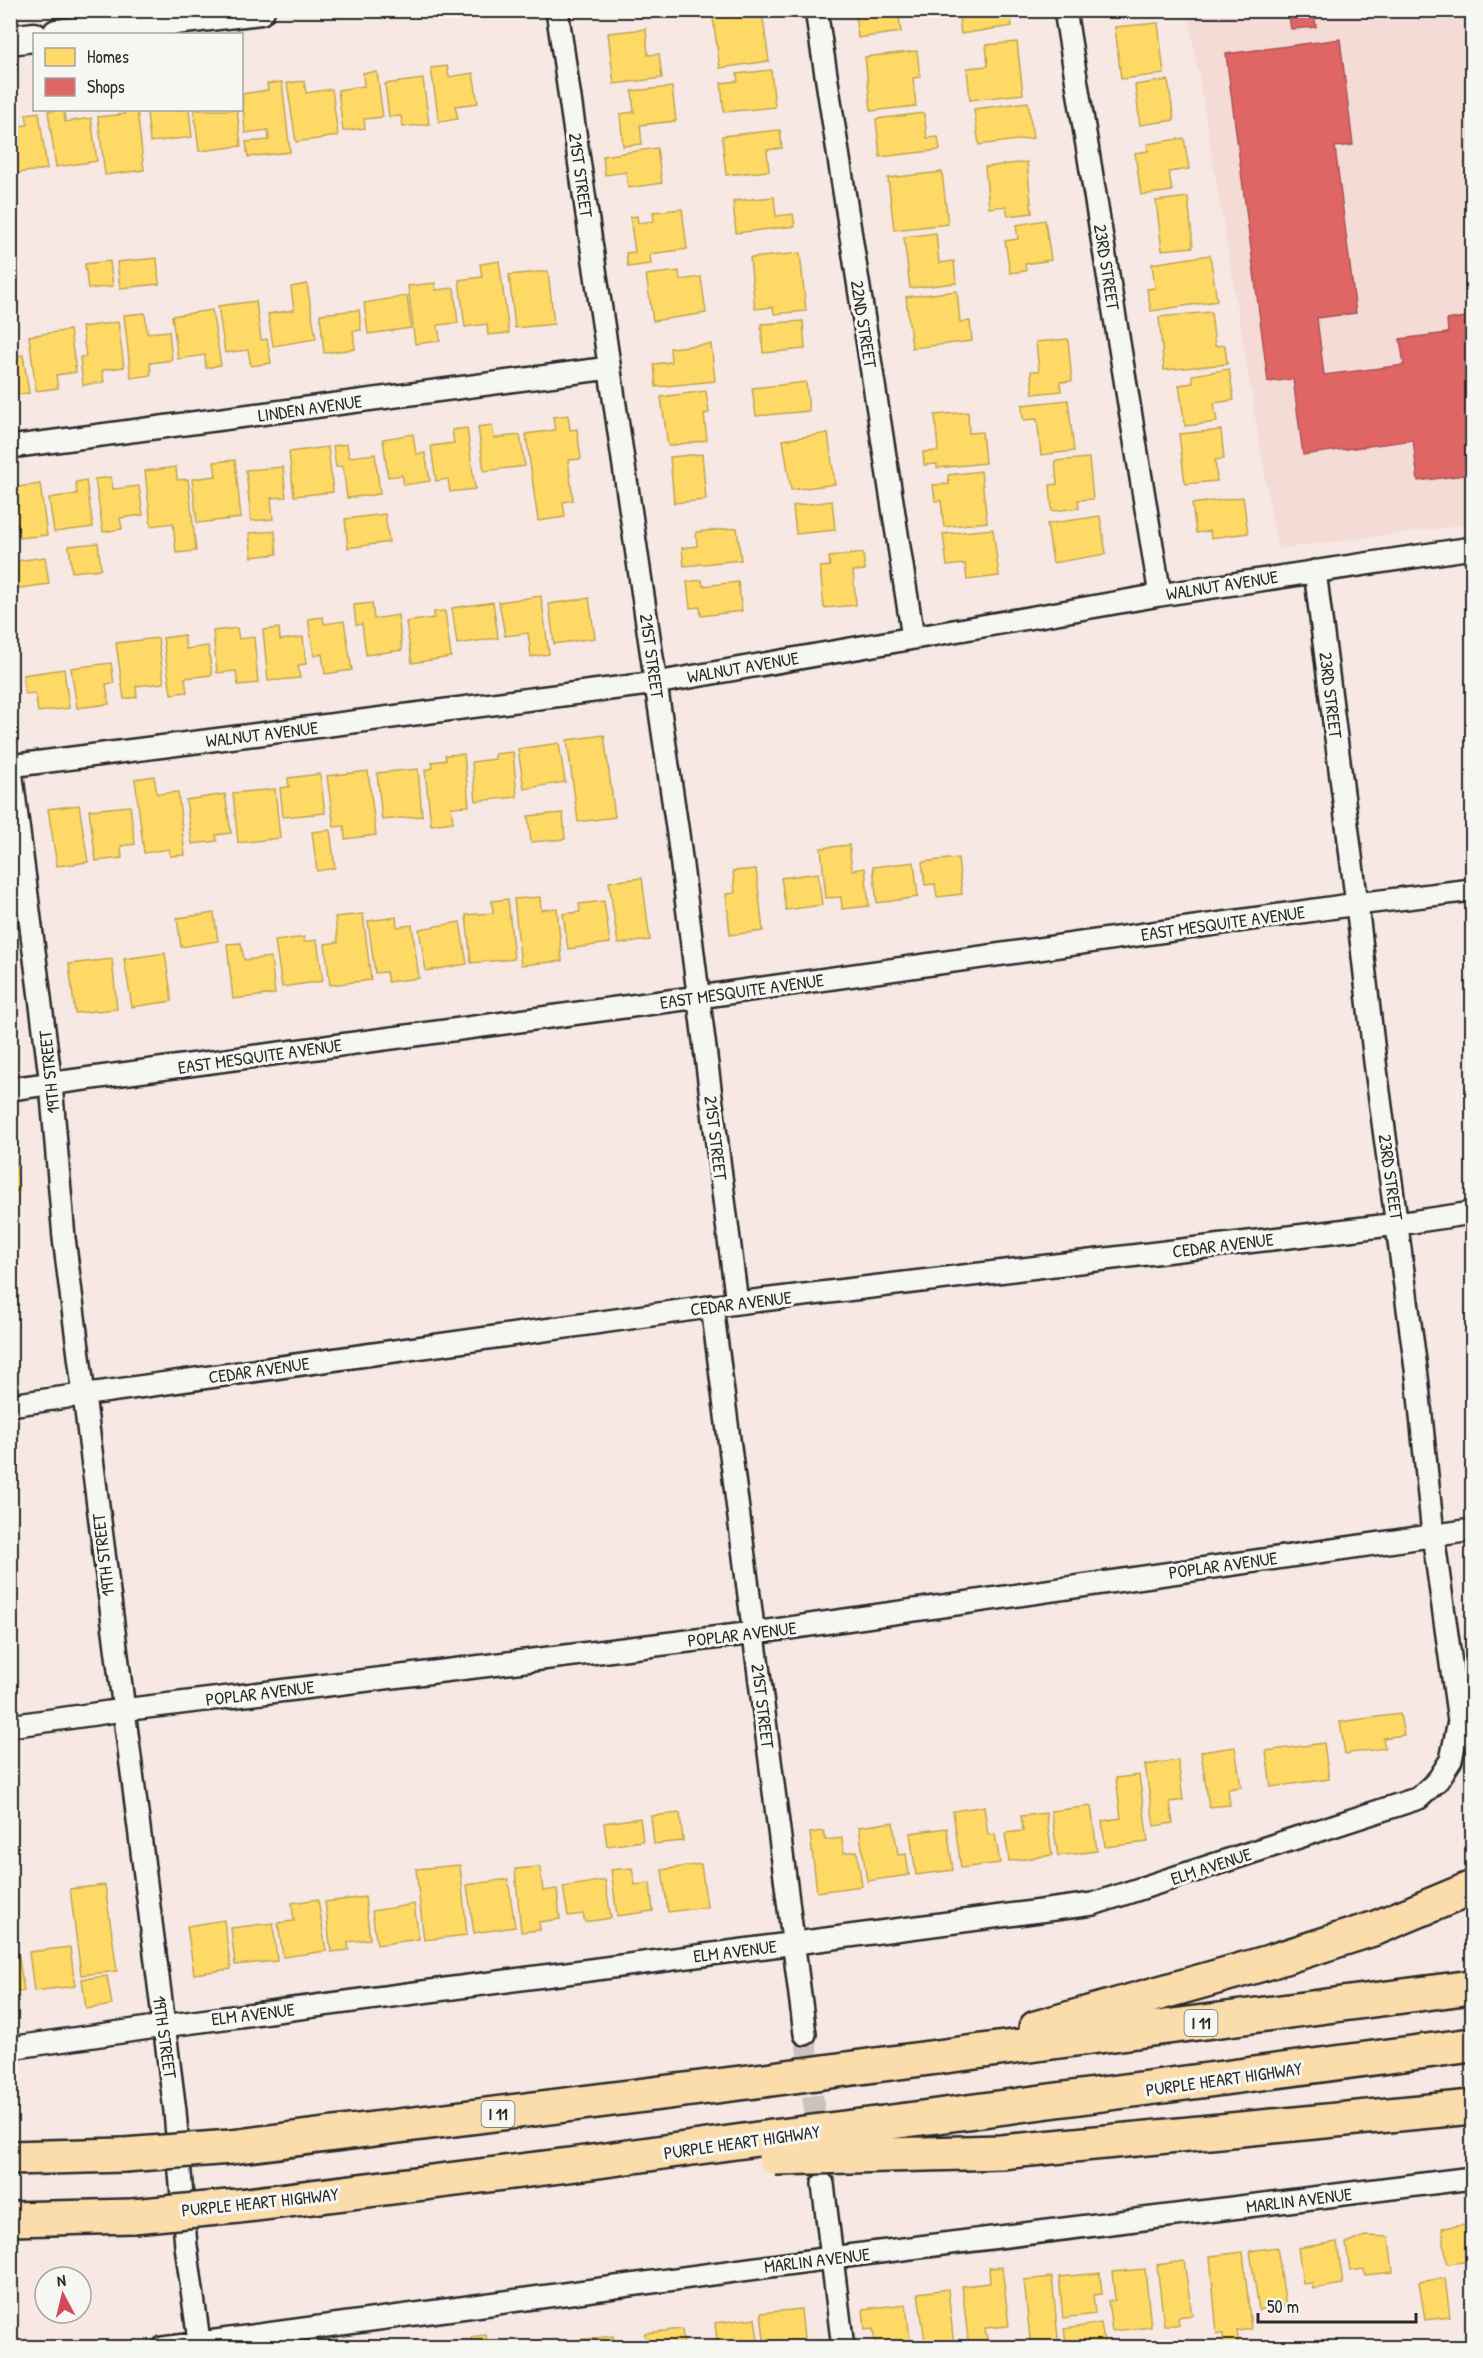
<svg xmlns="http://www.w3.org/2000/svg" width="1483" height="2358" viewBox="0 0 1483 2358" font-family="'Patrick Hand',sans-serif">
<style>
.built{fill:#f4dbd5}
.homes{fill:#ffd966;stroke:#bfa554;stroke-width:1.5}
.shops{fill:#e06666;stroke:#aa5454;stroke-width:1.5}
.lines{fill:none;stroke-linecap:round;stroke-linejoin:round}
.street-tunnel{stroke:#cec2be;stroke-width:21;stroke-dasharray:21 10;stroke-linecap:butt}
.street-casing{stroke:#2b2b2b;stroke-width:26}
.secondary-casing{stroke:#2b2b2b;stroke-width:33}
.highway-casing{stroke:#2b2b2b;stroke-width:38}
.street{stroke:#f6f6f2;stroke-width:21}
.secondary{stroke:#f6f6f2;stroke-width:28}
.highway{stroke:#fbddab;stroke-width:33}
.highway-bridge-casing{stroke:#2b2b2b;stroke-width:38;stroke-linecap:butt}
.highway-bridge{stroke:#fbddab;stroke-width:33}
.labels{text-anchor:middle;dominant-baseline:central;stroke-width:6;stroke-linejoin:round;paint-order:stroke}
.shield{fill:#f6f6f2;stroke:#686867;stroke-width:1.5}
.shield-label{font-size:16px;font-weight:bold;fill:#2b2b2b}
.street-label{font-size:18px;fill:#2b2b2b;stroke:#f6f6f2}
</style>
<rect width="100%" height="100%" fill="#f7e8e3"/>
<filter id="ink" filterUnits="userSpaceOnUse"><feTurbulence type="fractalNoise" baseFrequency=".0167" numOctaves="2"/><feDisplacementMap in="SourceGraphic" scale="12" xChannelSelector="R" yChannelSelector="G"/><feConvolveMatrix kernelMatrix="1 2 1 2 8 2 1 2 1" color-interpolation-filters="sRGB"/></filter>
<g filter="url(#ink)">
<!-- built -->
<path class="built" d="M1188 11H1472V524L1277 549Z"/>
<!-- homes -->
<path class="homes" d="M855 10H898L901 32 858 38Z
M958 10H1010L1012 26 961 34Z
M762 12 769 61 720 68 713 18Z
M1158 23 1164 74 1121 79 1115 27Z
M646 29 648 55 659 54 662 78 614 84 608 33Z
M1017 42 1023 94 970 100 967 68 988 66 986 45Z
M917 51 920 77 913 78 916 106 871 111 865 57Z
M447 66 449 77 473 73 478 103 455 106 458 119 439 122 431 68Z
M771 70 775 107 724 112 721 83 738 81 737 74Z
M377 72 383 117 364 119 365 128 343 131 338 90 364 86 363 73Z
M423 79 429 124 403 127 401 116 389 117 385 84Z
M1168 80 1174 120 1140 125 1135 85Z
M304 81 306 93 332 89 338 136 296 142 287 83Z
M282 82 290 152 248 157 246 142 269 140 268 130 245 133 242 94 268 90 267 84Z
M672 87 676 121 640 125 642 144 623 146 620 114 634 112 632 91Z
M1028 102 1033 138 979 145 974 109Z
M64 110 65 122 91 118 97 161 56 167 48 111Z
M124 110H137L144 170 105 175 98 117 125 114Z
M169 110H189L192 137 150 142 147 112Z
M194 110H237L241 146 199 151Z
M39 112 47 169 10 174V127L28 125 26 114Z
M924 113 927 138 938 137 940 150 880 157 876 119Z
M780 130 782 148 767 150 769 171 726 175 722 136Z
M1184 138 1189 169 1169 172 1172 191 1141 195 1135 153 1148 151 1147 144Z
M657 148 662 183 628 188 626 172 605 175 603 156Z
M1027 162 1032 213 1008 216 1006 206 989 208 985 167Z
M942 172 948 224 894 230 888 178Z
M774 197 776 216 793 214 795 226 736 233 733 201Z
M1188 197 1193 247 1162 250 1156 201Z
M682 209 687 249 650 254 651 264 628 267 626 253 635 252 630 217 637 216 638 223 654 221 653 212Z
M1045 220 1051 260 1025 264 1026 271 1010 273 1005 241 1018 239 1016 225Z
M936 233 939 263 954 261 956 283 910 288 904 237Z
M800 253 806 311 774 314 773 307 755 309 750 258Z
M1210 255 1217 301 1151 311 1147 289 1155 288 1152 264Z
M157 258 159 284 120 288 117 262Z
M110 261 113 286 88 289 85 264Z
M499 261 509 333 488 335 487 324 465 327 459 280 482 277 480 264Z
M548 271 554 324 515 328 509 275Z
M679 271 680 280 701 277 706 313 653 321 646 275Z
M435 283 436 290 454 288 458 323 438 325 440 341 415 344 408 286Z
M307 284 316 339 273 346 268 314 294 310 291 287Z
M957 291 960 322 970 321 972 341 912 348 906 297Z
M407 296 411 328 368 334 364 303Z
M256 301 261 340 267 339 271 363 251 366 248 350 225 353 218 306Z
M212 310 221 365 206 368 205 355 178 359 172 316Z
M359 310 361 330 353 331 355 349 324 353 320 314Z
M1211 312 1215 346 1225 345 1227 364 1164 370 1159 317Z
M145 313 147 333 169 331 172 360 150 363 151 375 131 378 124 315Z
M803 321 805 349 763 353 761 324Z
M118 322 124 367 102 370 104 382 83 385 80 357H86L82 327Z
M70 330 76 372 56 375 58 388 36 391 29 336Z
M1068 339 1072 381 1060 382 1061 391 1033 394 1031 371H1039L1036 342Z
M711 344 715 381 656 387 654 364 671 362 670 348Z
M23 355 29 393 10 395V357Z
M1229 369 1234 400 1214 403 1217 422 1185 426 1179 385 1193 383 1192 375Z
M806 382 809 411 756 416 752 388Z
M706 391 709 413 704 414 707 440 668 446 661 397Z
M1068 400 1074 451 1041 455 1037 419 1023 420 1022 405Z
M968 412 969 433 982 432 985 463 937 468V464L924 465 923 452 938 451 935 415Z
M568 415 570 430 577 429 581 459 568 460 573 500 563 502 565 517 538 521 526 434 555 430 553 417Z
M492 425 494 438 520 435 525 466 484 471 478 427Z
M467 428 475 489 450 492 448 479 436 481 431 446 454 443 452 430Z
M1221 430 1224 459 1215 460 1217 481 1185 484 1179 434Z
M828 433 835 484 791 490 783 440Z
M413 434 416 454 425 453 430 481 404 485 402 475 388 477 383 439Z
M347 444 349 457 375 454 380 494 347 498 343 466 336 467 333 446Z
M328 447 333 492 294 496 289 452Z
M702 454 706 500 674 503 670 457Z
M1089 458 1093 499 1078 500 1079 508 1052 511 1050 485 1057 484 1055 461Z
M235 460 241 518 197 523 192 479 216 476 214 462Z
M176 467 177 480 188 479 196 551 176 553 173 523 151 526 145 471Z
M283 467 286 497 271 498 273 519 251 521 246 470Z
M981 471 987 522 944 527 941 501H935L933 485 949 484 948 475Z
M111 477 113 489 139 486 143 515 120 518 122 529 103 532 95 479Z
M86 480 93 527 54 532 49 498 77 494 76 482Z
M40 484 47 535 19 538 17 524 10 525V488Z
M1243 497 1248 533 1211 538 1210 531 1196 533 1192 504Z
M832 501 835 530 796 534 793 506Z
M385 514 389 542 348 548 345 519Z
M1100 516 1106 554 1053 563 1047 524Z
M737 528 741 560 684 566 682 548 697 546 696 532Z
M993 529 999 576 967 580 965 564 947 566 943 534Z
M275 531 277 554 252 557 249 533Z
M98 543 101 569 72 572 69 546Z
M863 553 865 570 853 571 856 605 824 608 820 567 830 566 829 557Z
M45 557 49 584 13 589 10 562Z
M702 580 703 586 738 582 742 611 701 616 700 607 690 608 687 582Z
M541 596 549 654 531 657 528 633 505 636 499 602Z
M589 598 595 638 554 644 549 604Z
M493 602 498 638 457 644 452 608Z
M372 603 374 619 398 615 402 650 366 655 362 624 356 625 354 605Z
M445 611 451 657 412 663 406 622 434 618V612Z
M323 617 324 624 344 621 352 670 325 674 322 654 314 656 308 619Z
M237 628 239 639 254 637 258 683 238 685 236 671 217 673 213 631Z
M279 628 280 640 303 637 306 664 298 665 300 678 268 681 263 630Z
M184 635 186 649 208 646 212 675 185 678 187 692 171 694 163 638Z
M158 638 164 683 136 686 137 697 124 699 116 643Z
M111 663 114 683 106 684 109 704 77 708 71 668Z
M64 669 69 708 38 712 35 693 25 694 23 675Z
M604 735 615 817 578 822 567 740Z
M559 743 565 782 524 789 518 749Z
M513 752 517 797 476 801 472 762 495 759V754Z
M464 754 469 806 451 807 453 822 431 825 425 770 433 768 432 762 446 760 445 755Z
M418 769 422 816 382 820 377 773Z
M368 771 376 835 345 839 344 826 334 827 327 776Z
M320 774 325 813 283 817 280 788 289 787 288 778Z
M154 776 157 794 178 792 185 855 170 856 169 849 144 853 135 779Z
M275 789 280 838 238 843 233 793Z
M225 794 231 833 216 835 217 841 192 844 186 800Z
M79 805 88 862 57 866 48 809Z
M130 806 135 844 121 846 122 858 96 861 89 810Z
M563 813 565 839 531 842 528 816Z
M330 830 335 868 317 871 312 832Z
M849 845 852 870 865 868 869 906 842 909 841 897 826 898 821 848Z
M958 858 962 894 937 897 935 884 925 885 922 862Z
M914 862 918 897 877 903 873 867Z
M756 869 763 931 730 935 726 894 735 893 733 871Z
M818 873 822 905 786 910 781 878Z
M642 878 650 940 618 944 609 882Z
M540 897 541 910 557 908 562 961 521 965 514 899Z
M508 899 514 959 471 963 466 915 493 913 492 901Z
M604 901 610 943 568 949 563 914 580 912 579 904Z
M214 913 218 941 181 947 177 918Z
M363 914 371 980 330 985 325 944 338 942 335 917Z
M396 917 397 927 412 925 419 978 388 982 386 972 375 973 368 921Z
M460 922 467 964 426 971 419 929Z
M304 937V942L317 940 323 981 282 987 275 941Z
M241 943 244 960 271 957 275 994 233 999 227 944Z
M165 953 172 1001 132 1007 124 959Z
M112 959 117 1009 75 1013 69 964Z
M10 1138H13L19 1191 10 1192Z
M1400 1714 1404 1735 1383 1738 1385 1748 1345 1754 1340 1722Z
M1324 1743 1329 1779 1271 1787 1266 1751Z
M1235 1747 1241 1787 1228 1789 1230 1805 1209 1807 1201 1752Z
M1178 1760 1183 1800 1170 1802 1173 1823 1154 1826 1145 1765Z
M1139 1775 1148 1842 1105 1847 1102 1821 1121 1818 1116 1778Z
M984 1806 988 1835 995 1834 1000 1863 961 1868 953 1811Z
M1091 1806 1097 1851 1058 1856 1051 1811Z
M680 1813 683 1841 654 1844 651 1816Z
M1046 1813 1052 1855 1009 1861 1005 1833 1023 1831 1021 1816Z
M640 1818 643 1841 607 1846 604 1823Z
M893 1822 898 1855 906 1854 909 1875 867 1881 859 1827Z
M947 1828 953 1870 916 1875 910 1833Z
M824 1831 825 1840 842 1838 844 1853 857 1851 862 1886 817 1892 810 1833Z
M701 1864 707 1907 668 1912 662 1870Z
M460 1865 467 1935 424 1940 416 1869Z
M540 1867 543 1891 557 1889 560 1919 539 1922 540 1930 521 1932 515 1869Z
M632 1868 635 1885 650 1883 653 1911 617 1916 611 1870Z
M508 1879 515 1927 474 1933 467 1885Z
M605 1880 611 1918 585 1922 583 1914 568 1916 563 1887Z
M105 1885 117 1971 81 1975 70 1889Z
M365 1897 370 1939 348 1942 349 1950 331 1952 325 1902Z
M318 1899 326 1951 283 1957 278 1923 294 1921 292 1903Z
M414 1904 419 1939 377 1945 372 1911Z
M224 1920 231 1969 194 1974 187 1926Z
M273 1923 277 1961 235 1965 231 1928Z
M70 1947 75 1986 34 1991 29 1952Z
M18 1953 24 1991 10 1993V1954Z
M107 1976 112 2005 86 2009 82 1979Z
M1472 2224V2261L1447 2264 1442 2228Z
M1365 2236 1389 2237 1393 2272 1365 2275 1364 2269 1350 2271 1346 2243Z
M1337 2242 1343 2284 1313 2289 1312 2283 1303 2284 1298 2248Z
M1277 2247 1286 2306 1259 2310 1250 2251Z
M1243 2252 1251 2329 1237 2331 1239 2345 1224 2347 1223 2334H1217L1210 2256Z
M1184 2261 1192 2315 1178 2317 1179 2325H1164L1157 2265Z
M1002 2267 1009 2326 985 2328 988 2346 969 2348 962 2286 990 2283 989 2268Z
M1145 2269 1151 2327 1112 2331 1108 2301 1115 2300 1112 2272Z
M1100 2273 1102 2294 1093 2295 1095 2314 1063 2318 1059 2277Z
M1052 2277 1059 2348H1031L1024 2280Z
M1445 2278 1450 2317 1425 2320 1419 2282Z
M948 2289 954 2347 926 2348 918 2293Z
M1472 2294V2312H1470L1468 2295Z
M906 2304 911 2348H876L873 2329 865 2330 863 2309Z
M801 2309 805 2348H765L761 2313Z
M755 2318 759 2348H718L715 2323Z
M1101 2323 1105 2348H1067L1064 2329Z
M682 2329 684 2348H646L645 2333Z
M486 2335 488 2348H473L471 2337Z
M613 2336 615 2348H579L578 2340Z
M566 2341 567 2348H541L540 2344Z"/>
<!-- shops -->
<path class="shops" d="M1288 10H1314L1316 27 1291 29Z
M1340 39 1353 145 1335 147 1356 313 1317 318 1324 375 1404 365 1400 339 1448 333 1447 320 1472 316V474L1418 481 1413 440 1303 455 1293 379 1268 382 1226 54Z"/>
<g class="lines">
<!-- street-tunnel -->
<path class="street-tunnel" d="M805 2034 818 2141"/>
<defs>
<path id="street" d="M557 10 678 834 737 1303
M816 10 913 637
M1065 10 1160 595
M10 447 609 368
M10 762 51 1084 64 1238 175 2111 186 2246 200 2348
M10 766 656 683 1160 595 1472 548
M10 1089 699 997 1357 904 1472 890
M712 1306 805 2034
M10 1405 737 1303 1398 1224 1472 1213
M10 1726 123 1710 754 1633 1472 1530
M10 2048 163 2026 1093 1904 1419 1798 1438 1780 1451 1760 1459 1721 1433 1535 1417 1376 1375 1062 1357 904 1315 571
M823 2184 843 2348
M163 2348 831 2258 1472 2178"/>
<path id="secondary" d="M57 34 260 10
M10 40 34 37"/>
<path id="highway" d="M1036 2028 1266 1963 1376 1928 1472 1888
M876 2065 1472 1987
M884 2123 1472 2045
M231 2147 764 2080
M888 2155 1001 2152 1472 2107
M10 2158 124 2155
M239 2206 577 2164 772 2137
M10 2219 133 2216"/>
</defs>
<!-- street casing -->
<use href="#street" class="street-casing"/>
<!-- secondary casing -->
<use href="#secondary" class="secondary-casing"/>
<!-- highway casing -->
<use href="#highway" class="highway-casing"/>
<!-- street -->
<use href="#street" class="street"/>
<!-- secondary -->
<use href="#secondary" class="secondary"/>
<!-- highway -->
<use href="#highway" class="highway"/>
<defs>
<path id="highway-bridge" d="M764 2080 876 2065
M772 2137 884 2123
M124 2155 231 2147
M775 2158 888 2155
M133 2216 239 2206"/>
</defs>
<!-- highway-bridge casing -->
<use href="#highway-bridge" class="highway-bridge-casing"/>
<!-- highway-bridge -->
<use href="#highway-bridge" class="highway-bridge"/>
</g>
</g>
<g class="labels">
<!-- shield labels -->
<g class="shield">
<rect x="1184.5" y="2010" width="33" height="26" rx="4.5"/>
<rect x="481.5" y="2101" width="33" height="26" rx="4.5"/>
</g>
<g class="shield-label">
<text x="1201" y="2023">I 11</text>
<text x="498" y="2114">I 11</text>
</g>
<!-- street labels -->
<g class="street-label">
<text transform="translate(581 175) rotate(82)">21ST STREET</text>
<text transform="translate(1107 267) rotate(81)">23RD STREET</text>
<text transform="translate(864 324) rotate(81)">22ND STREET</text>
<text transform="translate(310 408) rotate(-8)">LINDEN AVENUE</text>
<text transform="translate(1222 585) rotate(-9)">WALNUT AVENUE</text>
<text transform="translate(652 656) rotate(82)">21ST STREET</text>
<text transform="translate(743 667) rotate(-10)">WALNUT AVENUE</text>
<text transform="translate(1331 695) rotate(83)">23RD STREET</text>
<text transform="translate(262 734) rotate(-7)">WALNUT AVENUE</text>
<text transform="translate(1223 923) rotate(-8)">EAST MESQUITE AVENUE</text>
<text transform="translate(742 991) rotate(-8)">EAST MESQUITE AVENUE</text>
<text transform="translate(260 1056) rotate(-8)">EAST MESQUITE AVENUE</text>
<text transform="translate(49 1072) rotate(-96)">19TH STREET</text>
<text transform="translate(716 1138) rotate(83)">21ST STREET</text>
<text transform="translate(1391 1177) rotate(82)">23RD STREET</text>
<text transform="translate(1223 1245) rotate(-7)">CEDAR AVENUE</text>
<text transform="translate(741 1303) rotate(-7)">CEDAR AVENUE</text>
<text transform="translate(259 1370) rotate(-8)">CEDAR AVENUE</text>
<text transform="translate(103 1555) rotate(-97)">19TH STREET</text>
<text transform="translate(1223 1565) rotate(-8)">POPLAR AVENUE</text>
<text transform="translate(742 1634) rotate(-7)">POPLAR AVENUE</text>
<text transform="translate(260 1693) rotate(-7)">POPLAR AVENUE</text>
<text transform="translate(763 1706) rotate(83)">21ST STREET</text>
<text transform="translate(1211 1866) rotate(-18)">ELM AVENUE</text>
<text transform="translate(735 1951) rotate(-7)">ELM AVENUE</text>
<text transform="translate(253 2014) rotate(-7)">ELM AVENUE</text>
<text transform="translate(165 2037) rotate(82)">19TH STREET</text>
<text transform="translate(1224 2079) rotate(-8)">PURPLE HEART HIGHWAY</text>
<text transform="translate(742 2142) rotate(-8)">PURPLE HEART HIGHWAY</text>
<text transform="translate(1299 2200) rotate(-7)">MARLIN AVENUE</text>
<text transform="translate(260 2202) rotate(-6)">PURPLE HEART HIGHWAY</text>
<text transform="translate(817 2260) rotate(-7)">MARLIN AVENUE</text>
</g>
</g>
<!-- margin -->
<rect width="1483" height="2358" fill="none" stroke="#f6f6f2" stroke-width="36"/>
<rect x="18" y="18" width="1447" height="2322" fill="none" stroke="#2b2b2b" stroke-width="2" filter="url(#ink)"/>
<!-- legend -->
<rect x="33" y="33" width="210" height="78" fill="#f6f6f2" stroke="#a5a5a2" stroke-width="1.5"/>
<rect x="45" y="48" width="30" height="18" fill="#ffd966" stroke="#a5a5a2" stroke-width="1.5"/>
<text x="87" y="63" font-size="18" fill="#2b2b2b">Homes</text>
<rect x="45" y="78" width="30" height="18" fill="#e06666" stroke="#a5a5a2" stroke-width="1.5"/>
<text x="87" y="93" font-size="18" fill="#2b2b2b">Shops</text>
<!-- north arrow -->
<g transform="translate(63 2295) rotate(353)"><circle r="28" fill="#f6f6f2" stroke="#a5a5a2" stroke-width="1.5"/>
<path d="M0-4.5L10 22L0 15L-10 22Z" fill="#d1495b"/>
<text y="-9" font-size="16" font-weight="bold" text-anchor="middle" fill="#2b2b2b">N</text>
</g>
<!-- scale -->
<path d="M1258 2313v9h158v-9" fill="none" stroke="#2b2b2b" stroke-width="3"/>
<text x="1267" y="2313" font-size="18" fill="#2b2b2b" stroke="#f6f6f2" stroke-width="4.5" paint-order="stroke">50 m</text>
</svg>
